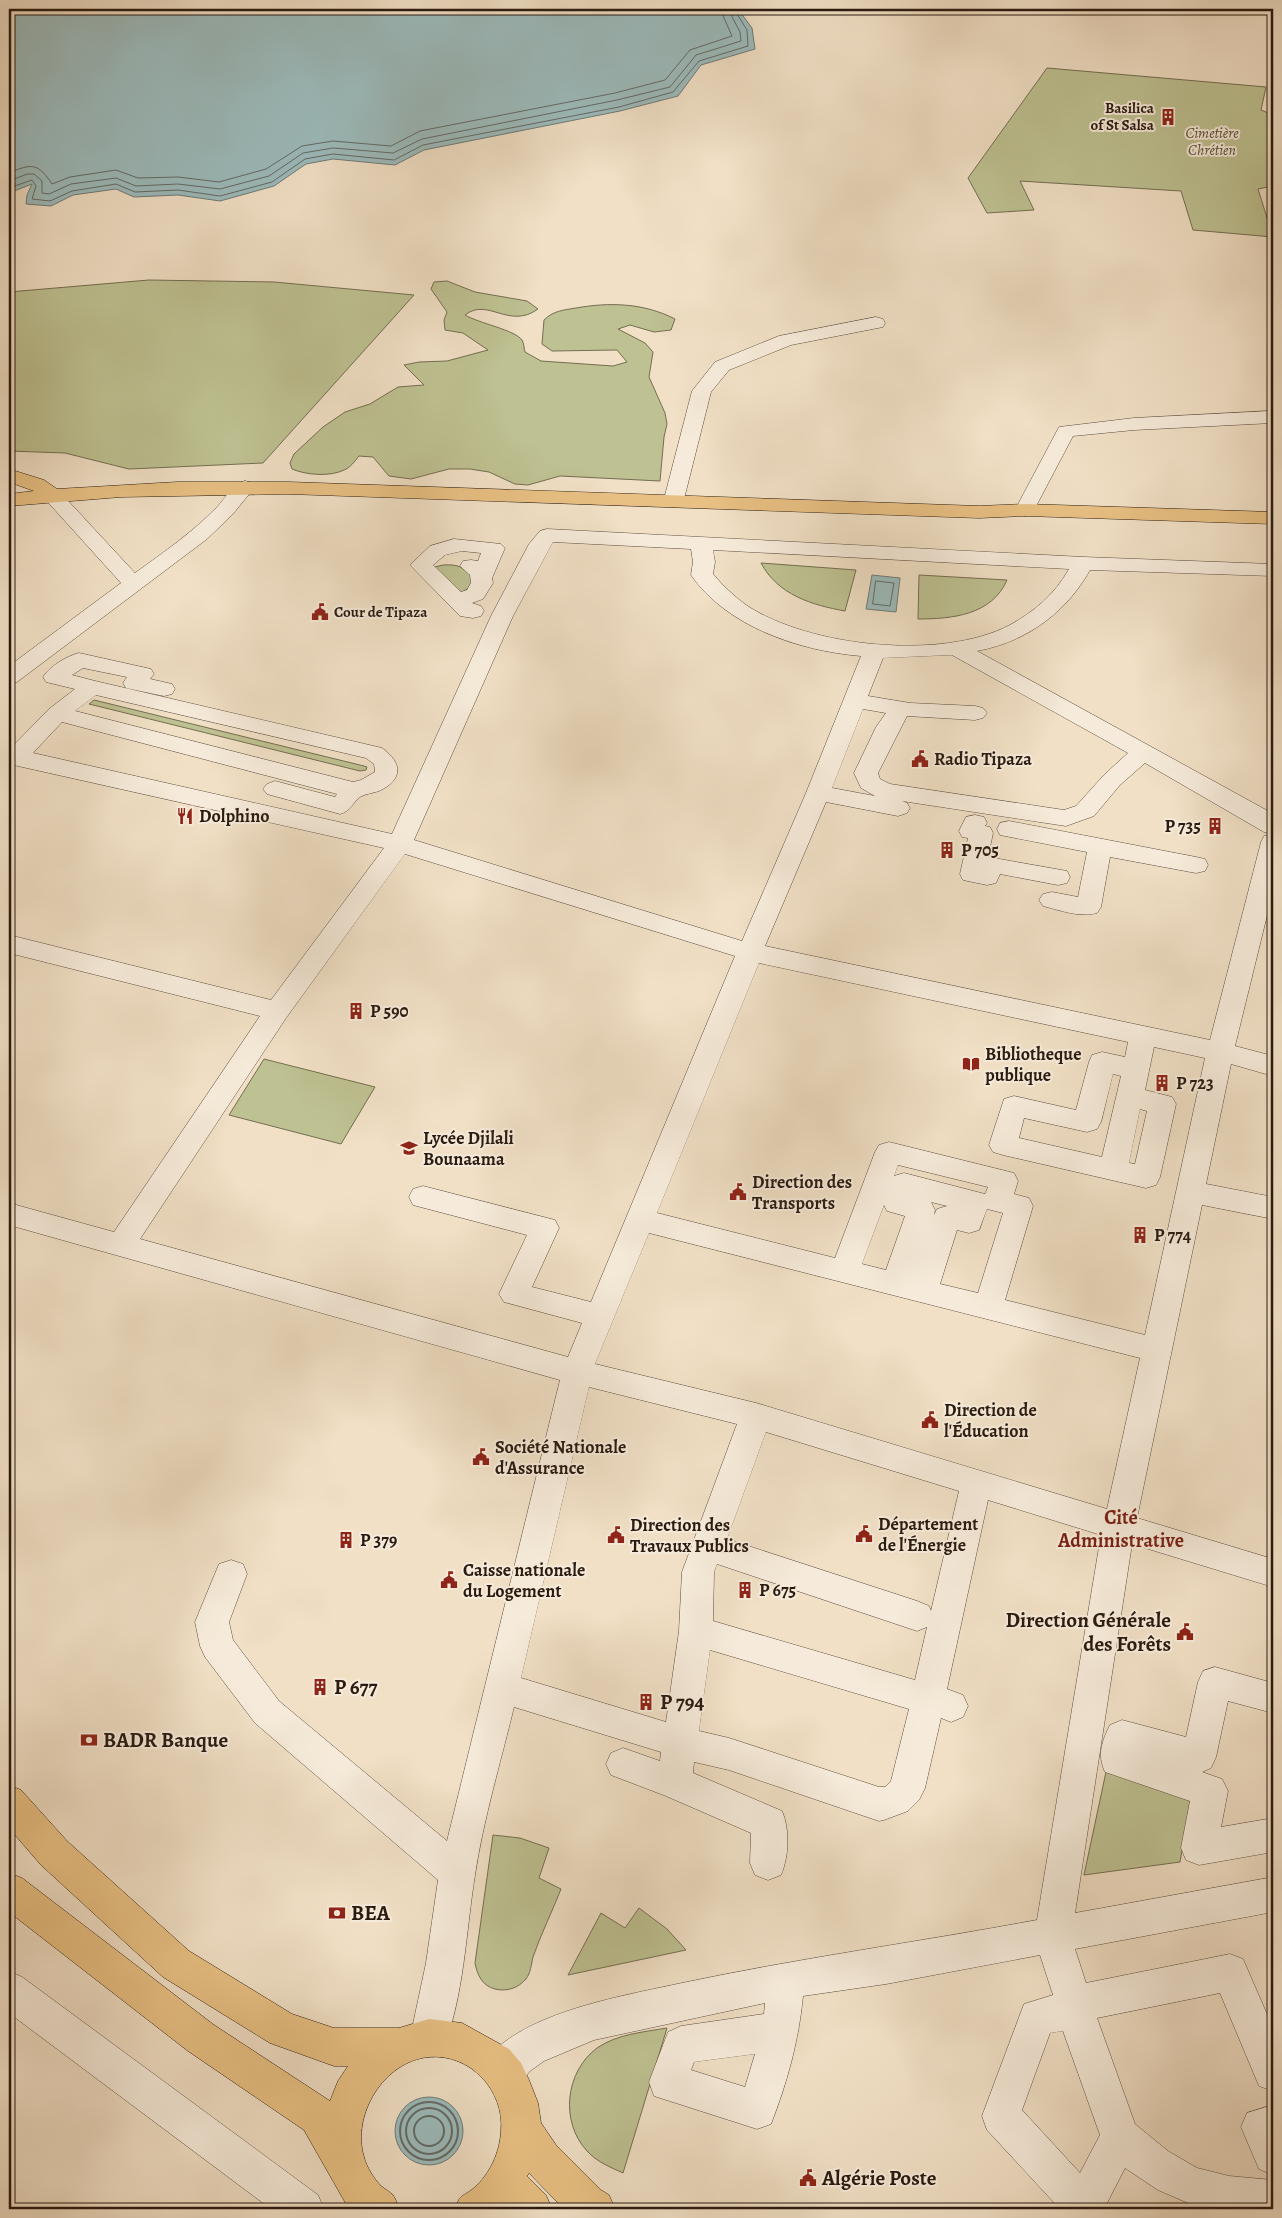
<svg xmlns="http://www.w3.org/2000/svg" width="1282" height="2218" font-family="Alegreya,serif">
<style>
.green{fill:#bec192;stroke:#746e51}
.water{fill:#9cbbbc;stroke:#6e7b77}
.lines{fill:none;stroke-linecap:round;stroke-linejoin:round}
.shore-far1{stroke:#636a66;stroke-width:1}
.shore{stroke:#636a66;stroke-width:2}
.minor-casing{stroke:#5c4c3e;stroke-width:1}
.major-casing{stroke:#2a1a10;stroke-width:1}
.minor{fill:#f6ebda;fill-rule:evenodd}
.major{fill:#e8c083;fill-rule:evenodd}
.labels{text-anchor:middle;dominant-baseline:central;stroke-width:4;stroke-linejoin:round;paint-order:stroke}
.far-poi-label{font-size:15px;font-weight:bold;fill:#2a1a10;stroke:#f6ebda;text-anchor:end}
.far-park-label{font-size:15px;font-style:italic;fill:#564c37;stroke:#f6ebda}
.poi-label{font-size:18px;font-weight:bold;fill:#2a1a10;stroke:#f6ebda;text-anchor:start}
.quarter-label{font-size:20px;font-weight:bold;fill:#7a1f14;stroke:#f6ebda}
.near-poi-label{font-size:21px;font-weight:bold;fill:#2a1a10;stroke:#f6ebda;text-anchor:start}
</style>
<rect width="100%" height="100%" fill="#f1e0c6"/>
<filter id="stains"><feTurbulence type="fractalNoise" baseFrequency=".004" numOctaves="4"/><feColorMatrix values="0 0 0 0 .2 0 0 0 0 .09 0 0 0 0 .02 0 0 0 .5 -.17"/></filter>
<radialGradient id="worn" r=".72"><stop offset=".6" stop-color="#630" stop-opacity="0"/><stop offset="1" stop-color="#630" stop-opacity=".3"/></radialGradient>
<!-- green -->
<path class="green" d="M1047,68L1266,87L1261,110L1273,115V186L1258,189L1273,237L1193,230L1181,191L1020,181L1034,210L987,213L968,178Z
M149,280L274,282L414,295L263,463L129,469L65,453L9,451V292Z
M447,281L475,292L527,301L538,309C509,330 488,297 465,315C478,323 515,330 522,340C524,343 524,349 525,352L541,361L613,366L627,362L617,350L552,351L542,344L544,320C553,311 563,310 576,308C610,302 644,303 675,319L671,330L654,332L630,325L618,329L645,343L653,352L649,377L665,413L667,424L664,437L660,481L560,476L528,485L515,484L489,472L470,469H449L411,479L389,476L373,457L359,456C355,461 350,468 344,470C330,477 306,475 292,469L290,463L294,454L323,427L345,412L370,404L398,387L424,385L404,365L419,362L447,361L488,350L463,333L445,330L444,320L447,312L431,289L434,282Z
M761,563L856,570L845,611C812,605 778,595 761,563Z
M443,565C458,564 465,567 473,579L470,587L461,593L431,568Z
M919,575L1007,580C992,615 952,619 918,619Z
M94,700L364,766L367,767L366,770L360,771L89,704Z
M264,1059L375,1087L341,1144L229,1115Z
M1106,1772L1191,1797L1180,1862L1084,1875Z
M493,1835L520,1838L549,1848L539,1878L561,1889C552,1912 541,1934 533,1957C531,1965 531,1972 526,1979C518,1988 507,1992 495,1989C482,1986 477,1974 475,1963Z
M639,1908L667,1929L686,1950L568,1975L601,1913L625,1928Z
M667,2028L623,2173C610,2167 597,2162 587,2151C560,2122 565,2072 597,2048C617,2034 644,2032 667,2028Z"/>
<!-- water -->
<path class="water" d="M9,9H738L752,28L755,49L701,65L678,96L620,111L424,150L395,165L333,159L306,164L274,186L220,201L178,195L134,197L116,189L73,195L51,206L26,204L27,195L32,184L9,193Z
M872,575L900,578L896,612L866,609Z
M395 2131a34 34 0 1 1 68 0a34 34 0 1 1-68 0Z"/>
<g class="lines">
<!-- shore-far1 -->
<path class="shore-far1" d="M9,173C32,163 38,163 52,184L70,177L116,170L138,178L178,177L219,182L266,169L302,146L333,141L391,146L420,131L615,93L665,80L690,50L732,36L720,9
M9,181L27,174H34L42,181V193L49,194L71,184L116,178L136,186L178,184L220,189L269,176L303,153L333,148L393,153L422,139L617,100L670,87L696,55L741,41L740,32L728,9
M9,188L32,180L36,186L32,199L50,201L72,191L116,184L135,192L178,190L220,196L272,182L305,159L333,154L394,160L423,145L619,107L673,92L699,61L748,46L747,30L734,9
M876,581L894,583L890,606L873,604Z"/>
<!-- shore -->
<path class="shore" d="M400 2131a29 29 0 1 1 58 0a29 29 0 1 1-58 0Z
M406 2131a23 23 0 1 1 46 0a23 23 0 1 1-46 0Z
M414 2131a15 15 0 1 1 30 0a15 15 0 1 1-30 0Z"/>
<!-- minor casing -->
<g class="minor-casing">
<path id="minor" d="M876,317L883,319L885,323L883,327L791,345L729,370L711,392L684,499L681,503L674,505L667,503L664,499L692,391L715,362L779,336Z
M1273,411V423L1134,430L1073,436L1032,514L1025,516L1018,514L1015,510L1059,427L1134,418Z
M245,481L252,483L255,487L232,515L207,539L17,682L9,684V666L121,583L45,499L42,495L45,491L52,489L59,491L135,573C164,552 193,532 217,507C226,498 232,484 245,481Z
M547,529L1083,557L1273,564V576L1090,570C1066,613 1026,642 977,651L1268,811L1273,815V834L1264,832L1145,763L1120,785L1094,816L1066,826L902,801L907,803L910,808L907,813L898,816L826,802L765,946L1210,1040L1261,842L1264,836L1273,834V891L1235,1046L1273,1056V1076L1231,1064L1206,1184L1273,1197V1219L1202,1205L1137,1518L1273,1559V1587L1132,1544L1075,1913L1273,1877V1912L1075,1949L1086,1983L1230,1954L1243,1959L1273,2028V2091L1259,2086L1220,1993L1097,2018L1135,2124L1168,2151L1197,2168L1229,2176L1273,2180V2209H1202L1158,2190L1125,2168L1104,2209H1060L987,2130L982,2116L1024,2004L1053,1995L1040,1955L886,1984L803,1996C799,2040 787,2083 771,2124L757,2129L654,2096L649,2082L668,2032L681,2026L764,2014L765,2003L594,2040L544,2061L530,2071L518,2085L504,2090L490,2085L485,2071C489,2061 494,2050 503,2043C549,2008 627,1995 682,1983C800,1958 919,1942 1037,1920L1101,1535L988,1500L947,1689L963,1695L968,1706L963,1717L951,1722L941,1718L925,1788L919,1800L908,1811L884,1820L879,1821L729,1770L694,1762L693,1773L782,1811C790,1830 789,1856 781,1875L768,1880L755,1875L750,1863L751,1833L666,1796L611,1775L606,1764L611,1753L623,1748L660,1761L661,1752L514,1707C501,1761 483,1821 475,1875C466,1931 464,1999 442,2051L429,2057L416,2051L410,2038L426,1963L438,1880L255,1723L205,1657L200,1646L195,1622L219,1564L231,1560L243,1564L247,1574L229,1622L233,1640L279,1701L447,1841L560,1380L9,1225V1203L114,1232L260,1016L9,953V935L271,1000L384,848L9,764V750L49,709L75,689L46,682L43,677C50,666 67,656 79,653L151,669L154,674L150,679L172,684L175,689L172,694L164,696L126,688L123,683L127,677L83,668L72,675L95,681L382,748C403,763 403,780 379,791C373,793 365,794 360,797C352,803 351,811 340,814L267,794L263,789L267,784L275,781L335,797L337,794L62,722L33,753L392,834L491,616L529,544L540,531ZM553,542L691,549L693,562L691,575C727,627 800,651 861,656L806,793L742,941L414,840L513,616ZM713,550L1069,569C1055,594 1035,611 1010,625C942,661 809,647 746,605C734,596 723,586 713,574L715,562ZM952,655L1128,753L1104,775L1076,806L1064,810L890,784L880,779L878,773L907,716L975,720L983,718L987,713L983,708L975,706L910,703L868,696L883,658ZM96,695L366,758L374,764L375,772L361,780L353,782L75,711ZM863,709L886,713L876,727L854,773L861,788L875,796L832,788ZM405,854L735,956L591,1302L532,1287L559,1228L555,1220L423,1186L413,1189L409,1197L413,1205L527,1235L499,1294L504,1302L582,1323L568,1357L140,1239L286,1018ZM759,963L1128,1042L1125,1057L1102,1052L1092,1055L1089,1062L1076,1110L1014,1096L1004,1099L989,1145L993,1152L1003,1155L1146,1188L1156,1185L1160,1177L1176,1104L1172,1097L1145,1090L1154,1047L1205,1058L1145,1335L1005,1300L1033,1206L1029,1198L1014,1194L1018,1181L1014,1173L889,1142L879,1145L875,1152L835,1258L657,1213ZM1113,1074L1121,1076L1102,1157L1019,1138L1024,1118L1087,1132L1097,1129L1101,1122ZM1140,1109L1147,1111L1135,1164L1129,1163ZM898,1165L988,1187L985,1194L904,1173L894,1176ZM919,1199L959,1209L947,1206L937,1209L934,1215L935,1210L931,1202ZM884,1205L887,1211L905,1216L886,1270L862,1264ZM987,1209L1003,1213L978,1293L940,1284L957,1230L969,1233L979,1230ZM649,1233L1140,1358L1107,1509L756,1403L595,1364ZM589,1387L737,1424L682,1572L679,1631L666,1722L521,1678ZM766,1432L959,1491L931,1611L929,1606L917,1601L727,1539ZM717,1564L917,1631L927,1627L915,1680L713,1621L714,1572ZM710,1650L909,1709L891,1781L885,1787H879L729,1738L699,1731ZM1063,2031L1100,2135L1080,2173L1022,2110L1050,2033ZM755,2054L745,2087L691,2070L694,2062Z
M454,539L501,544L505,548L492,578L493,583L483,599L472,603L481,606L484,611L481,616L473,618L460,616L410,565L430,546ZM462,551L481,553L478,561L471,560L463,561L460,566L470,575L471,583L467,590L461,592L433,565L445,555Z
M975,815L984,817L987,823L985,826L990,827L993,833L988,857L1067,871L1070,877L1067,883L1058,885L1000,874L996,883L987,885L963,880L960,874L968,838L962,837L959,831L966,817Z
M1009,821L1196,857L1205,859L1208,865L1205,871L1196,873L1110,857L1101,907L1097,913C1080,918 1059,910 1043,906L1039,900L1043,894L1052,892L1078,897L1087,852L1000,835L997,829L1000,823Z
M1215,1667L1273,1683V1713L1228,1701L1216,1757L1211,1768L1202,1772L1222,1779L1228,1791L1221,1827L1273,1818V1852L1199,1865L1186,1860L1181,1848L1190,1801L1105,1772C1097,1755 1102,1741 1110,1725L1122,1720L1186,1737L1198,1682L1203,1671Z
M9,1971L22,1977L318,2195L324,2209H271L9,2013Z
M1273,2105V2175L1259,2169L1241,2127L1247,2113Z"/>
</g>
<!-- major casing -->
<g class="major-casing">
<path id="major" d="M9,469L44,480L57,489L177,482H289L979,506L1025,504L1273,512V524L1025,516L979,518L289,494L121,497L9,506V494L34,491L9,482Z
M9,1785L21,1790L67,1841L189,1951L292,2014L334,2028H399L429,2019L462,2023L509,2049L521,2063L529,2080L538,2103L541,2123L556,2145L601,2190L609,2195L615,2209H564L529,2173L527,2176L546,2195L552,2209H455C461,2192 462,2198 474,2188C490,2174 500,2152 501,2131C505,2091 470,2053 429,2057C384,2061 351,2115 364,2157C366,2166 374,2179 381,2186C385,2189 390,2192 393,2195C396,2199 397,2205 399,2209H349L304,2130L188,2051L9,1912V1873L22,1878L214,2025L330,2101L338,2081L348,2066H334L270,2043L163,1977L41,1865L9,1828Z"/>
</g>
<!-- minor -->
<use href="#minor" class="minor"/>
<!-- major -->
<use href="#major" class="major"/>
</g>
<!-- icons -->
<defs>
<g id="building-bare" transform="scale(1.35)"><path d="M-4-6H4V6H1V3H-1V6H-4ZM-2.5-4.3h1.7v1.8h-1.7ZM.8-4.3h1.7v1.8H.8ZM-2.5-1h1.7V.8h-1.7ZM.8-1h1.7V.8H.8Z" fill="#8f2418" stroke="#f6ebda" stroke-width="2.5" paint-order="stroke"/></g>
<g id="civic-bare" transform="scale(1.35)"><path d="M-.6-6.5H3V-4.5H.6V-3L4-1V1h2V6H-6V1h2V-1L-.6-3ZM-1.2 2.5V6h2.4V2.5Z" fill="#8f2418" stroke="#f6ebda" stroke-width="2.5" paint-order="stroke"/></g>
<g id="restaurant-bare" transform="scale(1.35)"><path d="M-5-6h1v4h1v-4h1v4h1v-4h1v5L-1.5 .5V6h-2V.5L-5-1ZM5-6V6H3V1.5H1.5Q1.5-4 5-6Z" fill="#8f2418" stroke="#f6ebda" stroke-width="2.5" paint-order="stroke"/></g>
<g id="library-bare" transform="scale(1.35)"><path d="M-6-4Q-3-5.5-.7-3.5V5Q-3 3-6 4ZM6-4Q3-5.5 .7-3.5V5Q3 3 6 4Z" fill="#8f2418" stroke="#f6ebda" stroke-width="2.5" paint-order="stroke"/></g>
<g id="school-bare" transform="scale(1.35)"><path d="M0-5L7-2L0 1L-7-2ZM-4 1L0 2.5L4 1V4Q0 6-4 4Z" fill="#8f2418" stroke="#f6ebda" stroke-width="2.5" paint-order="stroke"/></g>
<g id="bank-bare" transform="scale(1.35)"><path d="M-6-4H6V4H-6ZM0-2.3a2.3 2.3 0 1 0 0 4.6a2.3 2.3 0 1 0 0-4.6Z" fill="#8f2418" stroke="#f6ebda" stroke-width="2.5" paint-order="stroke"/></g>
</defs>
<g fill-rule="evenodd">
<use href="#building-bare" x="1168" y="117"/>
<use href="#civic-bare" x="320" y="612"/>
<use href="#civic-bare" x="920" y="759"/>
<use href="#restaurant-bare" x="185" y="816"/>
<use href="#building-bare" x="1215" y="826"/>
<use href="#building-bare" x="947" y="850"/>
<use href="#building-bare" x="356" y="1011"/>
<use href="#library-bare" x="971" y="1064"/>
<use href="#building-bare" x="1162" y="1083"/>
<use href="#school-bare" x="409" y="1148"/>
<use href="#civic-bare" x="738" y="1192"/>
<use href="#building-bare" x="1140" y="1235"/>
<use href="#civic-bare" x="930" y="1420"/>
<use href="#civic-bare" x="481" y="1457"/>
<use href="#civic-bare" x="864" y="1534"/>
<use href="#civic-bare" x="616" y="1535"/>
<use href="#building-bare" x="346" y="1540"/>
<use href="#civic-bare" x="449" y="1580"/>
<use href="#building-bare" x="745" y="1590"/>
<use href="#civic-bare" x="1185" y="1632"/>
<use href="#building-bare" x="320" y="1687"/>
<use href="#building-bare" x="646" y="1702"/>
<use href="#bank-bare" x="89" y="1740"/>
<use href="#bank-bare" x="337" y="1913"/>
<use href="#civic-bare" x="808" y="2178"/>
</g>
<g class="labels">
<!-- far-poi labels -->
<g class="far-poi-label">
<text x="1154" y="108">Basilica<tspan x="1154" dy="17">of St Salsa</tspan></text>
<text x="334" y="612" text-anchor="start">Cour de Tipaza</text>
</g>
<!-- far-park labels -->
<g class="far-park-label">
<text x="1212" y="133">Cimetière<tspan x="1212" dy="17">Chrétien</tspan></text>
</g>
<!-- poi labels -->
<g class="poi-label">
<text x="934" y="759">Radio Tipaza</text>
<text x="199" y="816">Dolphino</text>
<text x="1201" y="826" text-anchor="end">P 735</text>
<text x="961" y="850">P 705</text>
<text x="370" y="1011">P 590</text>
<text x="985" y="1054">Bibliotheque<tspan x="985" dy="21">publique</tspan></text>
<text x="1176" y="1083">P 723</text>
<text x="423" y="1138">Lycée Djilali<tspan x="423" dy="21">Bounaama</tspan></text>
<text x="752" y="1182">Direction des<tspan x="752" dy="21">Transports</tspan></text>
<text x="1154" y="1235">P 774</text>
<text x="944" y="1410">Direction de<tspan x="944" dy="21">l'Éducation</tspan></text>
<text x="495" y="1447">Société Nationale<tspan x="495" dy="21">d'Assurance</tspan></text>
<text x="878" y="1524">Département<tspan x="878" dy="21">de l'Énergie</tspan></text>
<text x="630" y="1525">Direction des<tspan x="630" dy="21">Travaux Publics</tspan></text>
<text x="360" y="1540">P 379</text>
<text x="463" y="1570">Caisse nationale<tspan x="463" dy="21">du Logement</tspan></text>
<text x="759" y="1590">P 675</text>
</g>
<!-- quarter labels -->
<g class="quarter-label">
<text x="1121" y="1517">Cité<tspan x="1121" dy="23">Administrative</tspan></text>
</g>
<!-- near-poi labels -->
<g class="near-poi-label">
<text x="1171" y="1620" text-anchor="end">Direction Générale<tspan x="1171" dy="24">des Forêts</tspan></text>
<text x="334" y="1687">P 677</text>
<text x="660" y="1702">P 794</text>
<text x="103" y="1740">BADR Banque</text>
<text x="351" y="1913">BEA</text>
<text x="822" y="2178">Algérie Poste</text>
</g>
</g>
<!-- margin -->
<rect width="1282" height="2218" fill="none" stroke="#f1e0c6" stroke-width="30"/>
<rect x="10" y="10" width="1262" height="2198" fill="none" stroke="#2a1a10" stroke-width="2.5"/>
<rect x="15" y="15" width="1252" height="2188" fill="none" stroke="#2a1a10"/>
<rect width="100%" height="100%" filter="url(#stains)"/>
<rect width="100%" height="100%" fill="url(#worn)"/>
</svg>
